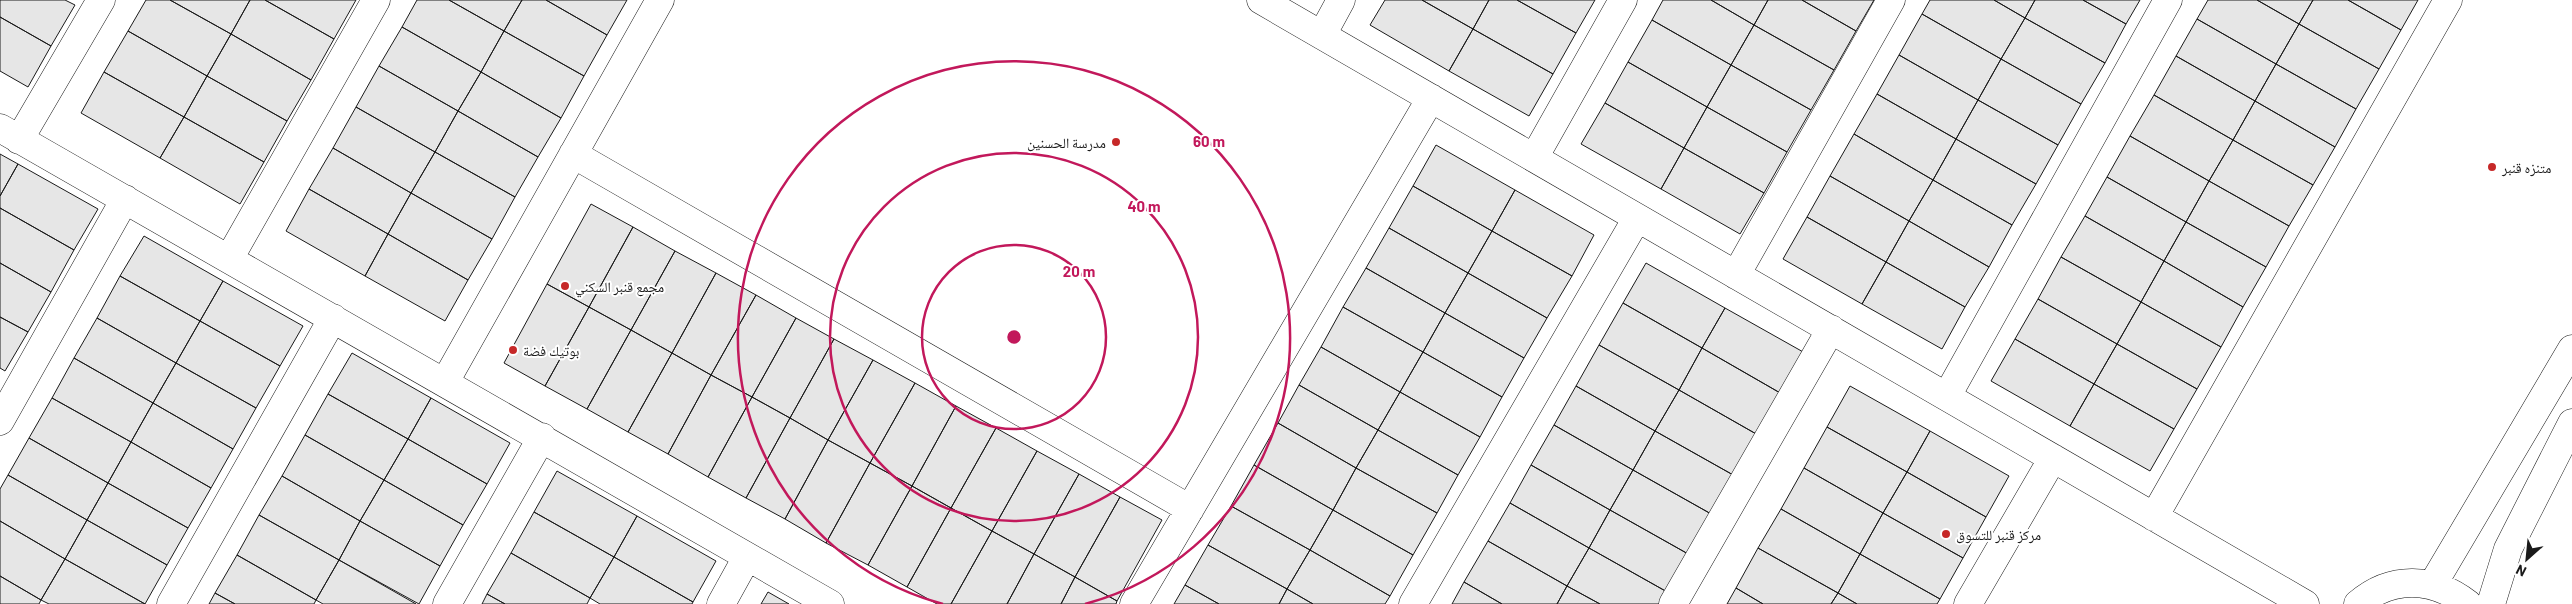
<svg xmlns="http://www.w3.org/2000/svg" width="2572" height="604" font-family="Barlow,'Noto Naskh Arabic',sans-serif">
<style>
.building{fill:#e6e6e6;stroke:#1a1a1a}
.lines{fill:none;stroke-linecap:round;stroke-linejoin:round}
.minor-casing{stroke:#1a1a1a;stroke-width:29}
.minor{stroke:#fff;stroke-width:28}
.ring{fill:none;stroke:#c2185b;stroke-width:2.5}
.poi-dot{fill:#c62828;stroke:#fff;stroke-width:2}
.labels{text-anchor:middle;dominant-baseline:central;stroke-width:4;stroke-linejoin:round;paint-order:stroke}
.poi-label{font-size:14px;fill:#1a1a1a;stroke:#fff;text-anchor:start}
.centre{fill:#c2185b;stroke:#fff;stroke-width:2.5}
.ring-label{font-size:15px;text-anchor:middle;font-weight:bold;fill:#c2185b;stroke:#fff;stroke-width:4;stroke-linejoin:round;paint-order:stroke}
</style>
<rect width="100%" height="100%" fill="#fff"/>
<!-- building -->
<path class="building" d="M0,0H65L75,5L51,46L0,17Z
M146,0H170L231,34L207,76L128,31Z
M170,0H250L231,34Z
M250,0H265L334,39L311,80L231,34Z
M265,0H356L334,39Z
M417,0H449L504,31L481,72L402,27Z
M449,0H522L504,31Z
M522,0H546L607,35L584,76L504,31Z
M546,0H627L607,35Z
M1385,0H1422L1473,29L1449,71L1370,25Z
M1422,0H1489L1473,29Z
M1489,0H1517L1576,33L1553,74L1473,29Z
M1517,0H1595L1576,33Z
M1663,0H1711L1754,25L1731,65L1652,20Z
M1711,0H1768L1754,25Z
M1768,0H1802L1856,31L1834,70L1754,25Z
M1802,0H1874L1856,31Z
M1930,0H1994L2025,18L2001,59L1922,14Z
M1994,0H2035L2025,18Z
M2035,0H2083L2126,24L2105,63L2025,18Z
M2083,0H2140L2126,24Z
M2208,0H2257L2299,24L2276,64L2197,19Z
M2257,0H2313L2299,24Z
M2313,0H2348L2401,30L2379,69L2299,24Z
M2348,0H2418L2401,30Z
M1922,14L2001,59L1978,100L1899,55Z
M0,17L51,46L28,87L0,71Z
M2025,18L2105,63L2081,104L2001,59Z
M2197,19L2276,64L2255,101L2176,56Z
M1652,20L1731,65L1707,107L1628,62Z
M2299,24L2379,69L2356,109L2276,64Z
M1754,25L1834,70L1811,110L1731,65Z
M402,27L481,72L458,111L379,66Z
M1473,29L1553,74L1529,116L1449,71Z
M128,31L207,76L184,117L104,72Z
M504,31L584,76L561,118L481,72Z
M231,34L311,80L287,121L207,76Z
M1899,55L1978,100L1956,139L1877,94Z
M2176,56L2255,101L2233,140L2154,95Z
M2001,59L2081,104L2058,145L1978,100Z
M1628,62L1707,107L1684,148L1605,103Z
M2276,64L2356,109L2335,147L2255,101Z
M1731,65L1811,110L1787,152L1707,107Z
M379,66L458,111L435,152L356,107Z
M104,72L184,117L160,158L81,113Z
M481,72L561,118L538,157L458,111Z
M207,76L287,121L264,162L184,117Z
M1877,94L1956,139L1933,180L1854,134Z
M2154,95L2233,140L2209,181L2130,136Z
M1978,100L2058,145L2036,184L1956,139Z
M2255,101L2335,147L2313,185L2233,140Z
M1605,103L1684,148L1661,189L1581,144Z
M356,107L435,152L411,193L333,148Z
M1707,107L1787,152L1764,193L1684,148Z
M458,111L538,157L515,197L435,152Z
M184,117L264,162L240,204L160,158Z
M1854,134L1933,180L1909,221L1830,176Z
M2130,136L2209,181L2186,222L2107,177Z
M1956,139L2036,184L2012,225L1933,180Z
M2233,140L2313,185L2289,226L2209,181Z
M1436,145L1515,190L1492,231L1413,186Z
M333,148L411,193L388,234L309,189Z
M1684,148L1764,193L1740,234L1661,189Z
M435,152L515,197L492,239L411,193Z
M0,154L18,164L0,196Z
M18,164L98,209L74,250L0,208V196Z
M1830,176L1909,221L1886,262L1807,217Z
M2107,177L2186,222L2164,261L2085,216Z
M1933,180L2012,225L1989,267L1909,221Z
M2209,181L2289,226L2266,267L2186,222Z
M1413,186L1492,231L1468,273L1389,228Z
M309,189L388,234L365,276L286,231Z
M1515,190L1594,235L1572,276L1492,231Z
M411,193L492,239L468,280L388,234Z
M591,204L633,227L589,307L547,284Z
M0,208L74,250L51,292L0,263Z
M2085,216L2164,261L2141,302L2061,257Z
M1807,217L1886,262L1862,304L1783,259Z
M1909,221L1989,267L1965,307L1886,262Z
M2186,222L2266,267L2243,307L2164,261Z
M633,227L675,251L631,330L589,307Z
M1389,228L1468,273L1445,313L1366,268Z
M1492,231L1572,276L1547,318L1468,273Z
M388,234L468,280L445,321L365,276Z
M144,236L223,281L200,321L120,276Z
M675,251L716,273L672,353L631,330Z
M2061,257L2141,302L2117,344L2038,299Z
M2164,261L2243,307L2221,347L2141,302Z
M1886,262L1965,307L1942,349L1862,304Z
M0,263L51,292L28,332L0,317Z
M1646,263L1725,308L1702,348L1623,303Z
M1366,268L1445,313L1423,352L1343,307Z
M716,273L756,295L711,375L672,353Z
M1468,273L1547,318L1524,358L1445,313Z
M120,276L200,321L176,363L97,318Z
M223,281L303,326L280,366L200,321Z
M547,284L589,307L545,386L504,363Z
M756,295L796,318L752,397L711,375Z
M2038,299L2117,344L2094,384L2015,339Z
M2141,302L2221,347L2197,389L2117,344Z
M1623,303L1702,348L1679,390L1599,345Z
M589,307L631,330L587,409L545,386Z
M1343,307L1423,352L1400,392L1321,347Z
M1725,308L1805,353L1782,394L1702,348Z
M1445,313L1524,358L1502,397L1423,352Z
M0,317L28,332L5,371L0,368Z
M97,318L176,363L153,403L74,358Z
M796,318L834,339L790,418L752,397Z
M200,321L280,366L256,408L176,363Z
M631,330L672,353L628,432L587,409Z
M834,339L873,360L828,440L790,418Z
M2015,339L2094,384L2070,426L1991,381Z
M2117,344L2197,389L2174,429L2094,384Z
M1599,345L1679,390L1655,431L1576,386Z
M1321,347L1400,392L1378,430L1299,385Z
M1702,348L1782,394L1758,435L1679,390Z
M1423,352L1502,397L1480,437L1400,392Z
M352,353L431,398L408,439L328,394Z
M672,353L711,375L668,454L628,432Z
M74,358L153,403L131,442L52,398Z
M873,360L915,383L870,463L828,440Z
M176,363L256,408L233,449L153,403Z
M711,375L752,397L708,477L668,454Z
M915,383L956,406L912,486L870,463Z
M2094,384L2174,429L2150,471L2070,426Z
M1299,385L1378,430L1356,468L1278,423Z
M1576,386L1655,431L1633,470L1554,425Z
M1850,386L1930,431L1907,472L1827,427Z
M1679,390L1758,435L1735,476L1655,431Z
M1400,392L1480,437L1458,475L1378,430Z
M328,394L408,439L384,480L305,435Z
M752,397L790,418L746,498L708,477Z
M52,398L131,442L108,483L29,438Z
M431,398L510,443L487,484L408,439Z
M153,403L233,449L211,488L131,442Z
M956,406L996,428L951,508L912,486Z
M790,418L828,440L785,519L746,498Z
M1278,423L1356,468L1333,510L1254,465Z
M1554,425L1633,470L1610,510L1531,465Z
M1827,427L1907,472L1883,513L1804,468Z
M996,428L1037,451L992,531L951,508Z
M1378,430L1458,475L1437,513L1356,468Z
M1655,431L1735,476L1713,515L1633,470Z
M1930,431L2009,476L1986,517L1907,472Z
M305,435L384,480L360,521L282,476Z
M29,438L108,483L87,520L8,475Z
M408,439L487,484L463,525L384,480Z
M828,440L870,463L826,543L785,519Z
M131,442L211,488L188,528L108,483Z
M1037,451L1079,474L1034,554L992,531Z
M870,463L912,486L868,565L826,543Z
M1254,465L1333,510L1310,550L1231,506Z
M1531,465L1610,510L1589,548L1510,503Z
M1356,468L1437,513L1413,555L1333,510Z
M1804,468L1883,513L1860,554L1781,509Z
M1633,470L1713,515L1690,555L1610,510Z
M557,471L637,516L614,557L534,512Z
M1907,472L1986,517L1963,558L1883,513Z
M1079,474L1120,497L1075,577L1034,554Z
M8,475L87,520L65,559L0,521V489Z
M282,476L360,521L339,560L259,515Z
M384,480L463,525L440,566L360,521Z
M108,483L188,528L167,565L87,520Z
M912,486L951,508L907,587L868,565Z
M1120,497L1162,520L1117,601L1075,577Z
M1510,503L1589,548L1567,586L1488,541Z
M1231,506L1310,550L1287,589L1208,545Z
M951,508L992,531L951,604H937L907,587Z
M1781,509L1860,554L1838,593L1758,548Z
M1333,510L1413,555L1390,596L1310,550Z
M1610,510L1690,555L1669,593L1589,548Z
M534,512L614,557L590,598L511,553Z
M1883,513L1963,558L1940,599L1860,554Z
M259,515L339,560L316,600L237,555Z
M637,516L716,561L693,602L614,557Z
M87,520L167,565L145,604L65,559Z
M0,521L65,559L41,600L0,576Z
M360,521L440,566L419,604L339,560Z
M992,531L1034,554L1007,604H951Z
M1488,541L1567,586L1557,604H1502L1464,582Z
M1208,545L1287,589L1279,604H1219L1185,585Z
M1589,548L1669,593L1662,604H1600L1567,586Z
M1758,548L1838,593L1831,604H1763L1736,588Z
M1310,550L1390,596L1385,604H1313L1287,589Z
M511,553L590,598L587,604H505L487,594Z
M1034,554L1075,577L1061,604H1007Z
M1860,554L1940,599L1937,604H1857L1838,593Z
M237,555L316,600L314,604H235L215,593Z
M614,557L693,602L692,604H600L590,598Z
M65,559L145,604H49L41,600Z
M339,560L416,604H323L316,600Z
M0,576L41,600L39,604H0Z
M1075,577L1117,601L1116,604H1061Z
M1464,582L1502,604H1452Z
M1185,585L1219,604H1174Z
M1567,586L1600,604H1557Z
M1736,588L1763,604H1727Z
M1287,589L1313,604H1279Z
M768,592L789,604H761Z
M215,593L235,604H209Z
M1838,593L1857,604H1831Z
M487,594L505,604H482Z"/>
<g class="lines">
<!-- minor casing -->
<g class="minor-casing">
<path id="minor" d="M1261,0L2305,604
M1322,35L1341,0
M0,128L830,604
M19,140L101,0
M573,154L1190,509
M1534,158L1623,0
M229,259L376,0
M1736,275L1891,0
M445,382L660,0
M1947,396L2168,0
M0,421L125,199
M2154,517L2448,0
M2433,584L2572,349
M171,604L333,318
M447,604L542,437
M721,604L747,557
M1134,604L1431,98
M1413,604L1637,218
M1673,604L1831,329
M1968,604L2053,458
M2358,604C2392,575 2433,577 2468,604
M2491,604L2508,549L2572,423"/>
</g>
<!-- minor -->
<use href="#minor" class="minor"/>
</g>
<!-- distance rings -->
<g class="ring">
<circle cx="1014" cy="337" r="92"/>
<circle cx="1014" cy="337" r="184"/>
<path d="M943 604A276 276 0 1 1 1085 604"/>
</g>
<!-- markers -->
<g class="poi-dot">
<circle cx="1116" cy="142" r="5"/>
<circle cx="2492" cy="167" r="5"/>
<circle cx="565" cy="286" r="5"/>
<circle cx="513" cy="350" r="5"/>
<circle cx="1946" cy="534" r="5"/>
</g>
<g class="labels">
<!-- poi labels -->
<g class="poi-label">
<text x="1106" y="142" text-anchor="end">مدرسة الحسنين</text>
<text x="2502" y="167">متنزه قنبر</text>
<text x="575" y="286">مجمع قنبر السكني</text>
<text x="523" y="350">بوتيك فضة</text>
<text x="1956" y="534">مركز قنبر للتسوق</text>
</g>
</g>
<circle cx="1014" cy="337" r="8" class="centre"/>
<g class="ring-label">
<text x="1209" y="147">60 m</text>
<text x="1144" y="212">40 m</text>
<text x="1079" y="277">20 m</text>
</g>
<!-- north arrow -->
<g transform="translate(2527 559) rotate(207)" stroke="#ffffff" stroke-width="4" paint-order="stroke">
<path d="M0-4L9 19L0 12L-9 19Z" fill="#1a1a1a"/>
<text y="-8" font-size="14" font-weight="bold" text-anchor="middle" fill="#1a1a1a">N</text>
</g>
</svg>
